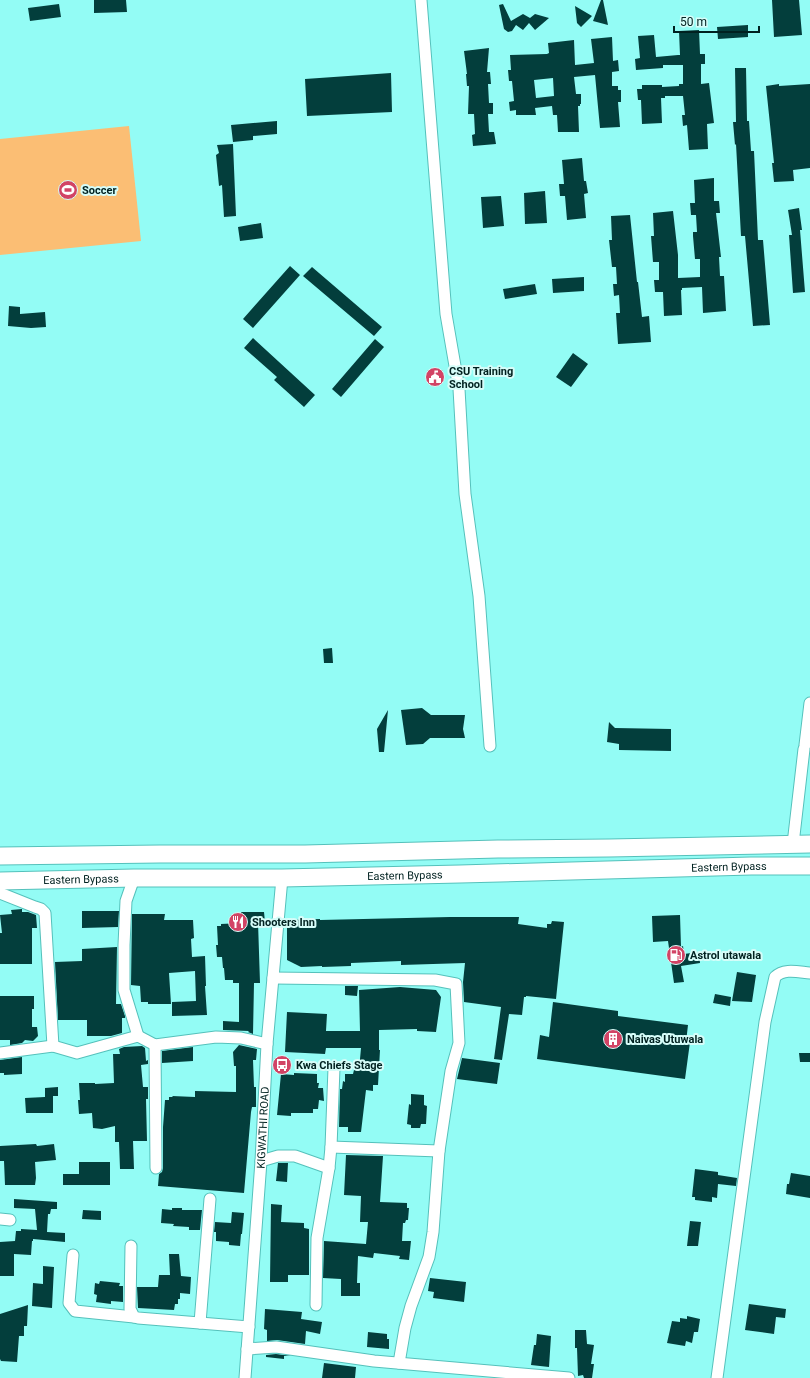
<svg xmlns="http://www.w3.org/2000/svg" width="810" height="1378" font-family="Roboto,sans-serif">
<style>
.green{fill:#fbbe74}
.building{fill:#033e3c;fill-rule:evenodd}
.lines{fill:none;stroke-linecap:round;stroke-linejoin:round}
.street-casing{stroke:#55c1bb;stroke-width:13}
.primary-casing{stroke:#55c1bb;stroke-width:19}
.street{stroke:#fff;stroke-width:11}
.primary{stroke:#fff;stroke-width:17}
.labels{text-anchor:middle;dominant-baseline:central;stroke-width:4;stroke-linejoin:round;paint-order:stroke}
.poi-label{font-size:11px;font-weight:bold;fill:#002120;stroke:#d6fdf9;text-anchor:start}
.street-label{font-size:11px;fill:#002120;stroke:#d6fdf9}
</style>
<rect width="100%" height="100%" fill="#93fcf5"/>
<!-- green -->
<path class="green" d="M129,126L141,241L0,255V139Z"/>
<!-- building -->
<path class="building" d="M94,0H126L127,12L94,13Z
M601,0H603L608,25L593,21Z
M772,0H799L802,35L774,37Z
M59,4L61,17L30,21L28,8Z
M503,4L511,21L523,14L530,18L535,14L549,18L535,30L529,23L523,30L516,25L512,31L508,32L504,29L499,5Z
M575,6L592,16L581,27L577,23Z
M748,25V37L718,39L717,27Z
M699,30L700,54H705V64H701V84L709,83L714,123L707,124L708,149L689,150L687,125L683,126L682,115H685L683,96H665V98H661L662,123L642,124L641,100H638L637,89H642V85H662V87L679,86V84H683V65H663V68L636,70L635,59L640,58L638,36L654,35L656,57L678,55H680L679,31Z
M612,37L613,61L618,60L619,71L612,72V86H618V90H621V102H618L620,127L600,128L595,75L574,77L576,94H581V104H580V106H578L579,132H558L557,115H553L552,106L535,108L536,115H516V110L510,111L509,102L514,101L512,81H509L508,70H511L510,55L547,54L549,53L548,43L574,40L575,65L594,63L591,39ZM553,78L554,96L536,98L534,80Z
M489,48L487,72H490L491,84H488L489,103H493V114H488L489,132H494L496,144L473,146L472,135L475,134L474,114H468L469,86H467L466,74H467L464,51Z
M735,68H746L747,121H749L751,151H754L758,240H763L770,325L753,326L745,236H741L736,144L735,145L733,122H736Z
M391,73L392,112L307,116L305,79Z
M779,84V86L810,84V168L793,170L794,181L774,182L772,163H774L766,86Z
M277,121V134L253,136V140L233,142L231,125Z
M233,144L236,216L224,217L222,185L219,186L216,155L219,153L217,145Z
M582,158L584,181H586L588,193L584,194L586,218L567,220L565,196H560L559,184H564L562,160Z
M714,178V201H719L720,213H716L721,257H719L720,276H724L726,311L703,313L702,287L682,288V290H681L682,315L664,316L663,292H655L654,280H659V262H653L651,236H654L653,213L673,211L678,255V278L700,277V259H695L693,236V232H697L696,215H691L690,203H695L694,180Z
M545,191L547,223L525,224L524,193Z
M501,196L504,226L483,228L481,197Z
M799,208L802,230H800L805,292L793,293L789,235H792L788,210Z
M630,215L637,282H638L642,317L649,316L651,342L618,344L616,313H620L619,295L614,296L613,284H617L616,267H612L609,240H612L611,216Z
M261,223L263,238L240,241L238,227Z
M290,266L300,275L253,328L243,319Z
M312,267L382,327L374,336L303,276Z
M584,277V291L553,293L552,279Z
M535,284L537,294L505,299L503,289Z
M9,306L20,307V314L45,312L46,327L31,328L8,326Z
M253,338L315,395L304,407L274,380L277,377L244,348Z
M375,339L384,347L341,397L332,389Z
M573,353L588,364L571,387L556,377Z
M332,648L333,663H324L323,649Z
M422,708L431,715H465L463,729L465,738H430L423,744L406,745L401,710Z
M388,710L384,752H379L377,729Z
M609,722L615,728L671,729V751L619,750V744L607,742Z
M22,909V912H28L36,915L37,928H32V964H0V933H2L0,915L12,914L11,910Z
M82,911H119L118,927L82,928Z
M241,912H264L265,922H258L260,983H254L253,1034L248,1032L249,1031L223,1030V1021L239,1022V983H233V980H225L224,968H223L222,957H217L216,945H218L217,926H221V924L241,923Z
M132,914H165L164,920H193L194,938L191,939L192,957L205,956L206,986H205L207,1015L172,1016V1002L196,1001L195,971L169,973L171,1004H148V1002H141L140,986L131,985Z
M680,915L681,947L683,946L684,954L699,952L700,963L681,966L684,982L674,983L668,941L653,942L652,916Z
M450,917H519L518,924L547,928V924H551L552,921L564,922L556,999L526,996V997H524L522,1015L509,1014L502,1060L494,1059L501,1007L464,1002L463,982L465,963L401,965V961L351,963V966L322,967V966L301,967L287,960V920L320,919V920Z
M117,947L116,1004H121L125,1016V1018H122V1033L111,1036H87V1020H58L55,962L82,961V949Z
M737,972L756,975L752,1002L732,1001Z
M345,986H358L357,996L345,995Z
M400,987L436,990L441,997L436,1032L417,1031V1029L379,1030V1050H380L378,1085H373V1091L366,1090L361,1132H348V1127H339L340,1089H342L343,1081L345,1082V1074H353L354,1070H359L361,1048H326L325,1054L285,1052L287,1012L327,1014L326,1031H360L359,990Z
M715,994L731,997L730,1006L713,1003Z
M0,996H34V1009H32V1027H37L38,1036L33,1041L25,1040L22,1043L10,1045V1040H0Z
M553,1002L618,1011V1016L688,1025L686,1042H690L685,1079L537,1059L540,1035L549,1037Z
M239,1045L257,1049L256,1060H253L254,1087H256V1107H252L251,1112L244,1193L158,1186L159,1174L162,1172L163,1168V1127L165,1100H169V1097H173L172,1096L195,1097V1091L236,1092V1066H234L233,1052Z
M142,1046L145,1048L146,1061L148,1060V1064L141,1065L143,1087H148V1099H146L147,1141H133L134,1169H120L119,1142H115V1126L102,1129L93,1128L92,1113L79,1114L78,1100H80L79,1083H95V1084L114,1083L113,1054H120L119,1049L124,1047Z
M193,1047V1061L162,1063V1051Z
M799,1053H810V1062H800Z
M22,1057V1074L4,1075V1073H0V1060Z
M462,1058L500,1063L497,1084L457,1079Z
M294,1073L317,1074V1083H319L318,1088H323L324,1101L319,1100L318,1109H313V1113H291V1116L277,1115L281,1074L294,1075Z
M58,1087V1096H53V1113H26L25,1098L45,1097V1088Z
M411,1094L424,1095V1105L427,1106L426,1124H421L420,1128H411V1125L407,1124L409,1104L411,1105Z
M36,1144L37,1146L54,1144L56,1160L35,1162L36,1178L35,1185H5L4,1161H0V1146Z
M346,1155L383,1156L380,1202L407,1203V1208H409L408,1220H406L405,1223H403L402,1241H411L409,1260L399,1259L400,1256L374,1253L373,1258L358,1256L357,1283H360V1296H341V1279L323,1278L324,1241L366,1244L368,1222H360L361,1196L344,1195Z
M79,1162H110V1185H63V1174H79Z
M278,1163H288L287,1182L276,1181Z
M695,1169L718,1172V1175L737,1178L736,1186L718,1184L717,1198L712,1197V1202L695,1200V1197H692Z
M791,1173L810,1176V1198L786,1194L787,1184H789Z
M14,1199L57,1202V1209H51L50,1214H48L47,1232L65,1233V1242L33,1239V1241H32L31,1255L14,1254V1276H0V1242L15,1241L16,1231H21V1229L37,1230L35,1209L14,1208Z
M271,1204L282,1205L281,1222L304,1223V1228L309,1229V1275H288V1282H270Z
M172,1208H182V1210H202L200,1230H189V1227L173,1226L174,1224L161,1223L162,1209L172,1210Z
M83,1210L101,1211V1220L82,1219Z
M232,1212L244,1213L242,1234H241L240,1246L229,1245V1242L216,1241V1232H214L215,1222L231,1223Z
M690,1221L701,1222L698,1246H687Z
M169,1254H179L181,1276L191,1277L190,1294L180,1293V1299H178V1304H175L174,1310L138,1308L137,1287H158L159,1275H170Z
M43,1266L54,1267L52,1308L32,1306L33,1283L43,1284Z
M430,1278L466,1282L464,1302L433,1298L434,1292L428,1291Z
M100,1281L120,1283L119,1286H123V1302L111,1301V1304L96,1302L97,1295L94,1294L95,1283L99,1284Z
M749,1304L786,1309L785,1318L776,1317L774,1334L745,1330Z
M28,1305L27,1326H24V1336H19L17,1362L1,1361L0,1359V1314Z
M265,1309L302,1312L301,1319L322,1322L320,1334L306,1331L305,1344L277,1340L267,1341V1330L264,1329Z
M687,1316L700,1319L698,1332H694L692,1343L686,1341L685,1346L667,1343L672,1321L680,1322V1318L687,1319Z
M575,1330H586L587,1344L594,1345L591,1364H594L592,1378H584L583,1375L578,1376L577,1348H575Z
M368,1332L387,1334V1339H389V1349L367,1347Z
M537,1334L551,1336L549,1367L531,1365L534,1345H536Z
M276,1354L291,1356H284V1359L266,1357V1355Z
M324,1363L356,1367L355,1378H322Z"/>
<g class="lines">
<!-- street casing -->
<g class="street-casing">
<g id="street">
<path d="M421,0L446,314L459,389L465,494L479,596L490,746"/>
<path d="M805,745L810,703"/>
<path d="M793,844L804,749"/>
<path d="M134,878L126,901L124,945V990L138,1036"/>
<path d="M0,893L35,907L41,909L45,913L53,1046"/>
<path d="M273,978L435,980L456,984L459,1043L451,1071L439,1151L433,1232L429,1257L411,1306L405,1328L399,1363"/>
<path d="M155,1045L156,1168"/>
<path d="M0,1053L53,1046L77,1053L138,1036L155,1045L216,1037L241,1038L267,1044"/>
<path d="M334,1068L331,1147L439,1151"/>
<path d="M261,1161L278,1156H295L329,1168"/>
<path d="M0,1219L10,1220"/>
<path d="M131,1246L130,1309L134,1317L138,1318L249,1327"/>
<path d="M73,1255L69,1303L75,1311L134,1317"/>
<path d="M316,1305L317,1238L329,1168L331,1147"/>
<path d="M200,1323L210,1199"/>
<path d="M247,1349L276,1347L374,1361L569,1378"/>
<path id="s1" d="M245,1378L261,1161L267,1044L282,878"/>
<path d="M717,1378L765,1022L775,977C784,968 798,972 810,973"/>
</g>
</g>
<!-- primary casing -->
<g class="primary-casing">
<g id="primary">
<path d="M0,856L160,854H305L498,849L609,848L810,844"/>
<path id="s2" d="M0,881L134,878H282L460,874L751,866H810"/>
</g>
</g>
<!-- street -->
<use href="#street" class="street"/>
<!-- primary -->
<use href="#primary" class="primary"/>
</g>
<!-- icons -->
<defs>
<g id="stadium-disc" transform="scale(1)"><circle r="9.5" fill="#d24365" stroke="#d6fdf9"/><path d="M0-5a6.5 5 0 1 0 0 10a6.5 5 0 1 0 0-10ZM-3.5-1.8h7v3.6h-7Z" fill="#fff"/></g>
<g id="civic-disc" transform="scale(1)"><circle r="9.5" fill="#d24365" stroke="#d6fdf9"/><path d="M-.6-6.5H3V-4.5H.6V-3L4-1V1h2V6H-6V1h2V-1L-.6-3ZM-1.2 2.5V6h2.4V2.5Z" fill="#fff"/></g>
<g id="restaurant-disc" transform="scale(1)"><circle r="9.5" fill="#d24365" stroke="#d6fdf9"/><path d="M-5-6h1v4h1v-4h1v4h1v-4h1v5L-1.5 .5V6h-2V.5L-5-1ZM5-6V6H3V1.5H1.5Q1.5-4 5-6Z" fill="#fff"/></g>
<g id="fuel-disc" transform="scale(1)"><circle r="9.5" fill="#d24365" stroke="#d6fdf9"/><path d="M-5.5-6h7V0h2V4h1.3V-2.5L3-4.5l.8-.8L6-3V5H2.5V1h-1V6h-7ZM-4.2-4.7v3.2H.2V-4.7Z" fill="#fff"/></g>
<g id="building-disc" transform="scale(1)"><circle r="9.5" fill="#d24365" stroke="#d6fdf9"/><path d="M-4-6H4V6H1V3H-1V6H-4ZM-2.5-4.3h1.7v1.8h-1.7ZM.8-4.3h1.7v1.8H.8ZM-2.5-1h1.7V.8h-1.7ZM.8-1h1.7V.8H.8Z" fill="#fff"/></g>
<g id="bus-disc" transform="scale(1)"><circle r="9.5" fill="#d24365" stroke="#d6fdf9"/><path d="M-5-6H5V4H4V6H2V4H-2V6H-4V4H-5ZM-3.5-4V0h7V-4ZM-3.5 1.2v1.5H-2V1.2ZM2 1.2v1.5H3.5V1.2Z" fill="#fff"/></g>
</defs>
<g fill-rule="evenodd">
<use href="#stadium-disc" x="68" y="190"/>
<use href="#civic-disc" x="435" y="377"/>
<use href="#restaurant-disc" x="238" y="922"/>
<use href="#fuel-disc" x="676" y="955"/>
<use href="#building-disc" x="613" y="1039"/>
<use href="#bus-disc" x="282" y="1065"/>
</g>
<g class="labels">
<!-- poi labels -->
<g class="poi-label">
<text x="82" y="190">Soccer</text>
<text x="449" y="371">CSU Training<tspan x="449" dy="13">School</tspan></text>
<text x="252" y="922">Shooters Inn</text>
<text x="690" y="955">Astrol utawala</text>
<text x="627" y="1039">Naivas Utuwala</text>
<text x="296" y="1065">Kwa Chiefs Stage</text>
</g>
<!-- street labels -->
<g class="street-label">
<text stroke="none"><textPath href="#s2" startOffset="729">Eastern Bypass</textPath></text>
<text stroke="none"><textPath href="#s2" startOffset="405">Eastern Bypass</textPath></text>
<text stroke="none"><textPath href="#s2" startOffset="81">Eastern Bypass</textPath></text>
<text stroke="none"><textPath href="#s1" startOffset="251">KIGWATHI ROAD</textPath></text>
</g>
</g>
<!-- scale -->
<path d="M674 26v6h85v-6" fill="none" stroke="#002120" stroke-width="2"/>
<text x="680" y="26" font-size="12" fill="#002120" stroke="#d6fdf9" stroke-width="3" paint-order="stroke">50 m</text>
</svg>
